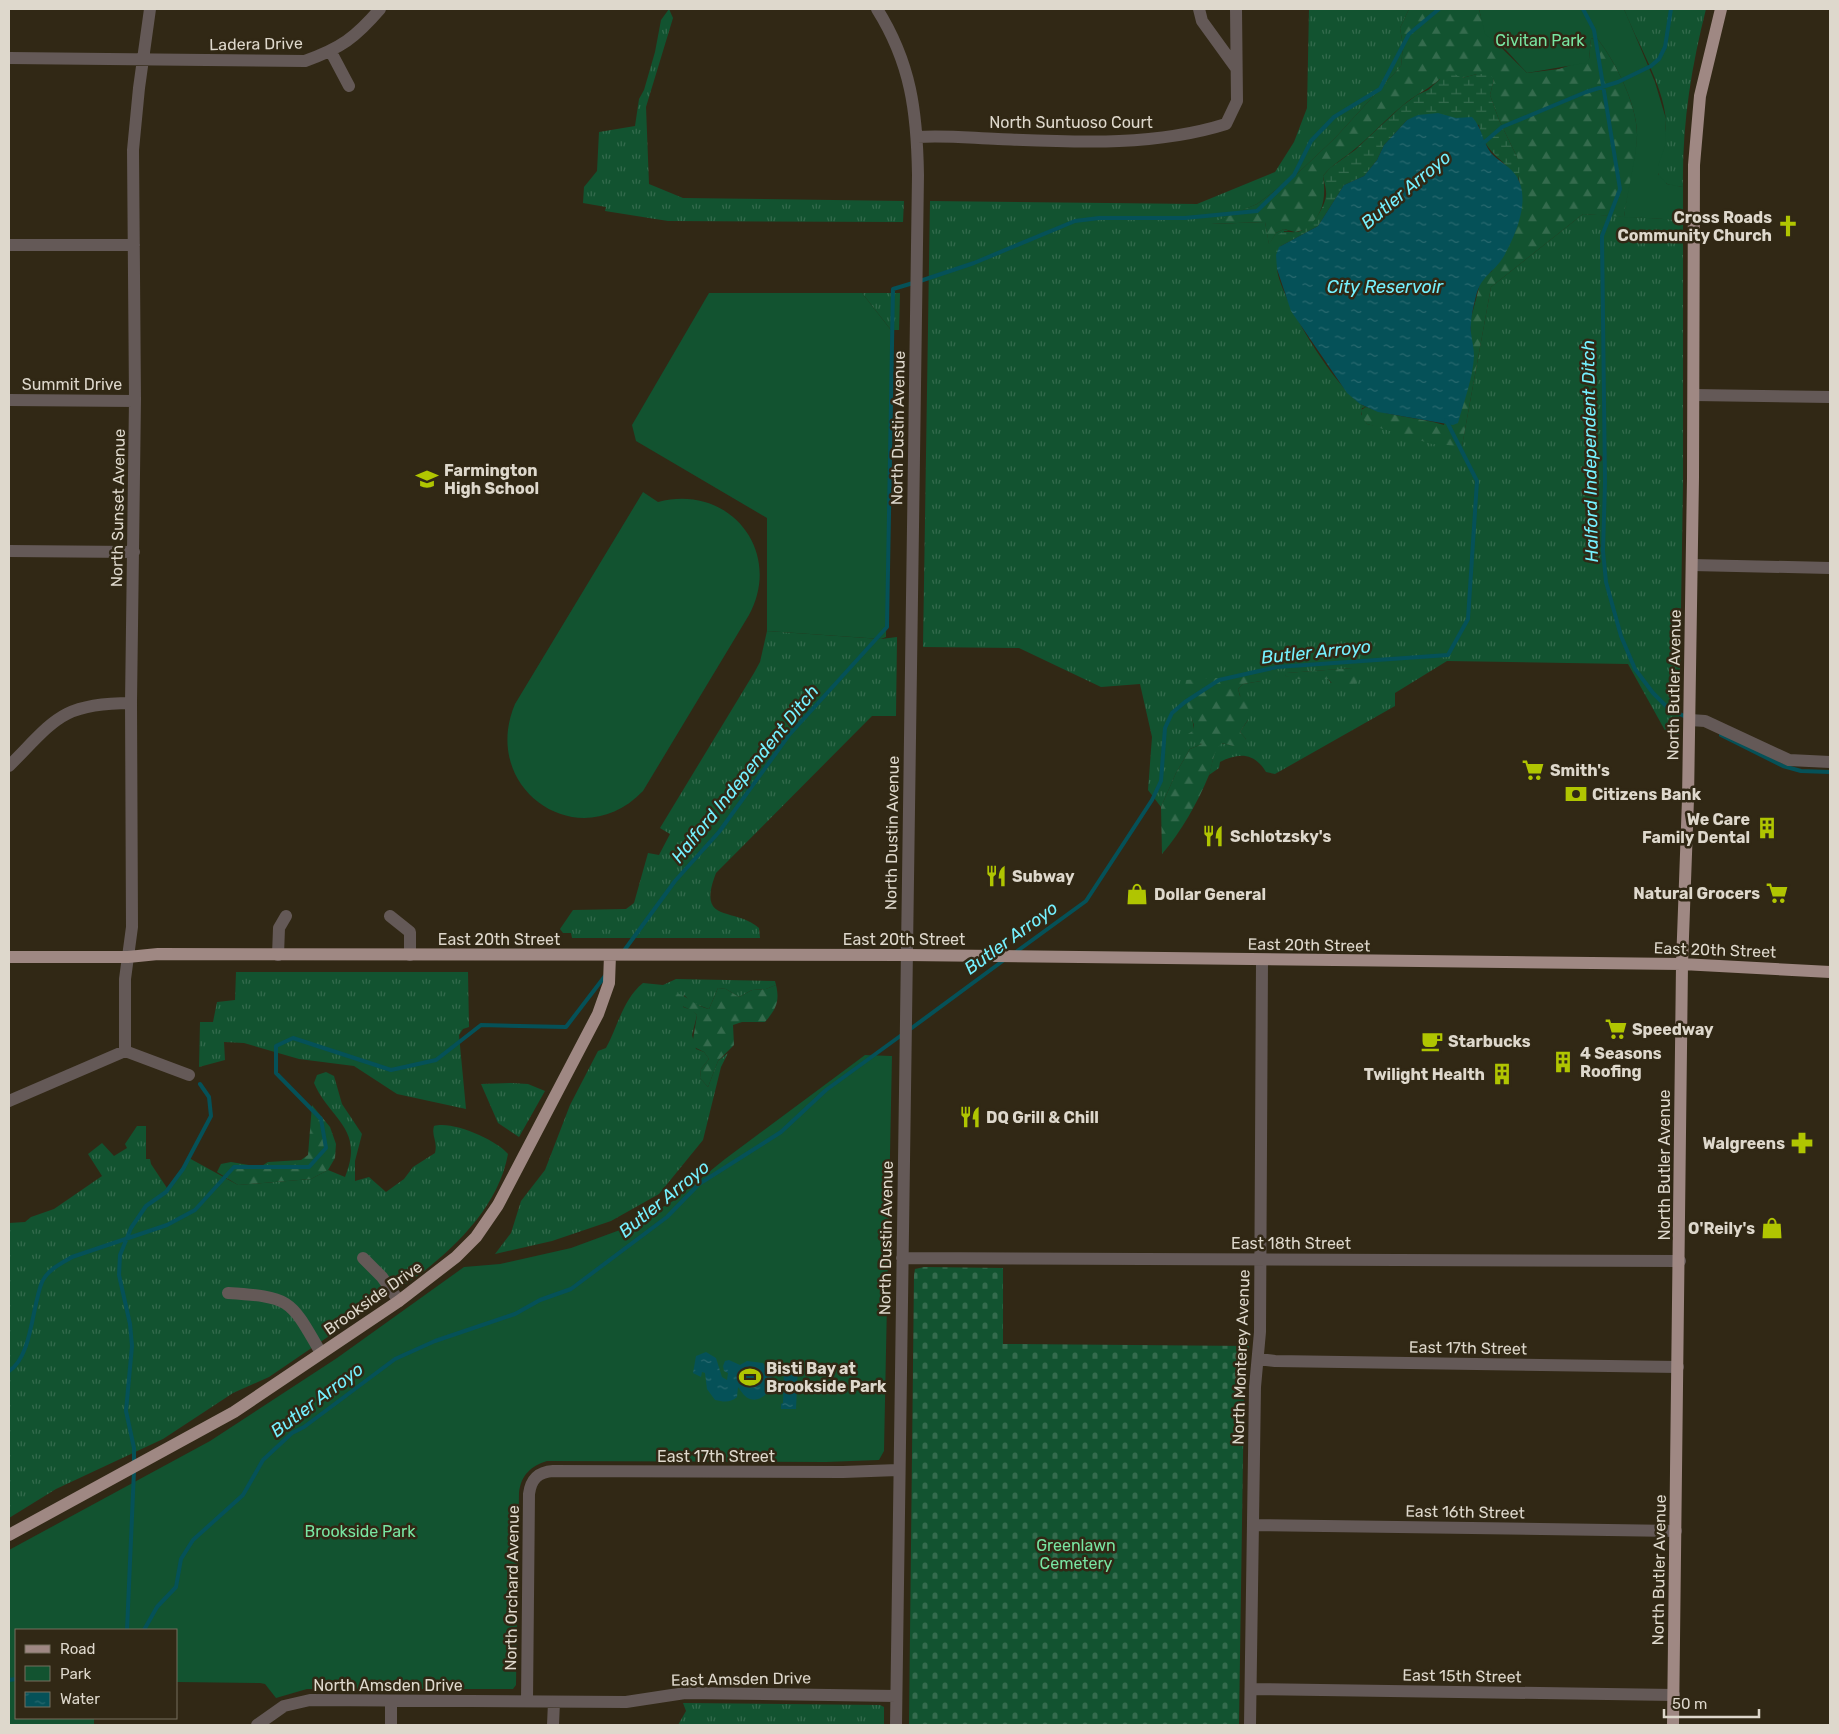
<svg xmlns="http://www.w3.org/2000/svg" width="1839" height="1734" font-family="Rubik,sans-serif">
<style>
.grass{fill:url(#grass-tufts);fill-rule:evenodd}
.forest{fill:url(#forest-firs)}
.wetland{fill:url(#wetland-marsh)}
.cemetery{fill:url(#cemetery-stones)}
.park{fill:#125330}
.water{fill:url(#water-ripples)}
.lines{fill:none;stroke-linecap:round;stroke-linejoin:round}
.stream{stroke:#055158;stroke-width:4}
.minor{stroke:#645957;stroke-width:12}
.major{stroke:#9f8883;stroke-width:12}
.labels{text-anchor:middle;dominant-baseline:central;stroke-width:5;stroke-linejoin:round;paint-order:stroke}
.park-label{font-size:16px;fill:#78e6a2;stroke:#312815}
.street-label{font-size:16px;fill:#ded8cc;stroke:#312815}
.poi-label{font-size:16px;font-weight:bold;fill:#ded8cc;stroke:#312815;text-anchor:start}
.water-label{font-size:18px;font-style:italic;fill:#75f1ff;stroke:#312815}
</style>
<defs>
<pattern id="grass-tufts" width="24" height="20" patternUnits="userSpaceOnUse" patternTransform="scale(1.25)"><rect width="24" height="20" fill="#125330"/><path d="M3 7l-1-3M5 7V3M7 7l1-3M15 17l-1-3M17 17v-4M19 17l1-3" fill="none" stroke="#346b4d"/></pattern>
<pattern id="forest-firs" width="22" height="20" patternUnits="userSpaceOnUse" patternTransform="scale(1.25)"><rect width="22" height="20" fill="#125330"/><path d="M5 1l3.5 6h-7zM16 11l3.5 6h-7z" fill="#346b4d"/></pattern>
<pattern id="wetland-marsh" width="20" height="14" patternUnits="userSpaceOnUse" patternTransform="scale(1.25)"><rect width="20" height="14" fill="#125330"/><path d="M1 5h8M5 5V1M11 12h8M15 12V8" fill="none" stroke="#346b4d"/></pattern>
<pattern id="cemetery-stones" width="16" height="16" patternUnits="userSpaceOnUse" patternTransform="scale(1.25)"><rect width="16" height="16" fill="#125330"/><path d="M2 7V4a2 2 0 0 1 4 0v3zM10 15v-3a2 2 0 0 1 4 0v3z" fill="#346b4d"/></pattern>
<pattern id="water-ripples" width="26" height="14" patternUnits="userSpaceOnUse" patternTransform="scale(1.25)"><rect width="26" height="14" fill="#055158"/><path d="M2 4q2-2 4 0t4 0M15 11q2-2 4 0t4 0" fill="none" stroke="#29696f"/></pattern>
</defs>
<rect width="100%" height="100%" fill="#312815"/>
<!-- grass -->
<path class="grass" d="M669,9L673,18L646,107L649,184L683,198L904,201L903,222L668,221L605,211L606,207L583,203L584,187L597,171L599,132L635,126L639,99L644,90L655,52L661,20Z
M1309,9H1409L1400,28L1403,46L1401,66L1335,138L1298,173L1257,204L1211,224L1265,222L1269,244L1276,233L1284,229L1289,231H1284C1282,242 1276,258 1277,269C1280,299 1339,395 1366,407L1362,408L1361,414L1367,424L1462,446L1491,287L1583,214L1683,220V484L1679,735L1667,734L1628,664L1447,661L1395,693V706L1275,774L1266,772C1254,752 1238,753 1220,762L1219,768L1209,775L1216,747L1221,743L1235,746L1246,739L1240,732L1248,720L1238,689L1243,684L1261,681L1186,680C1188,702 1193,720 1196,741L1202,744L1190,749L1176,773L1161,807L1148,790L1152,737L1140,684L1101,687L1019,648L923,647L930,201L1197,204L1275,172L1294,142L1307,108ZM1353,668L1331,683L1328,679L1285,676L1287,673Z
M1624,9H1706C1691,68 1682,126 1683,187C1673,186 1661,185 1658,173C1655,159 1667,137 1666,120C1663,84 1637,43 1624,9Z
M862,293H900L899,330H891Z
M767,631L881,639L897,637L896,716H872L716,873C696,925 734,906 759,928L760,938H572L571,933H563L560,929L573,910L626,909L634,903L648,853L659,855L670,834L660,828L754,673L760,662Z
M236,972H468L469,1027L463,1029L459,1035L466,1109L397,1094L354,1066L299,1059L244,1043L224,1042L225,1060L199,1067L200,1022H213L217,1002L235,1000Z
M676,979L775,981L776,985L766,989L752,990L739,997L726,989L718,988L709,1009L692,1003L684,995L683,1007L692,1010L697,1015L692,1035L696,1049L704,1052L709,1059L701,1069L700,1078L708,1087L718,1061L728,1053L721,1067L703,1140L659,1194L611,1221L552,1241L495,1254L511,1233L521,1201L545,1170L570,1105L598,1051L606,1048C618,1026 623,999 643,983L663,985Z
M326,1072L334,1076L342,1104L362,1134L355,1161V1181L369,1177L386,1192L404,1179L413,1167L435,1153C438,1141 431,1136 434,1126C452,1120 497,1140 508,1154C499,1203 461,1242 423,1272L269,1377L233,1393L163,1439L56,1489L9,1518V1223L25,1222L31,1217L54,1209L102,1176L88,1154L102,1143L114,1156L127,1148L125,1144L137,1126H146V1159H150L151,1164L167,1188L189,1158L238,1185L311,1179L328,1170L345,1177C365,1128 330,1120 314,1083L317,1075Z
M511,1083L528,1084L545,1091L519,1137L498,1123L481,1084Z
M683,1703L880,1705L884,1707V1725H678L686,1711Z"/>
<!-- forest -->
<path class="forest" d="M1409,9H1479C1484,36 1508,53 1527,73L1559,69L1589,59L1591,39L1596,37C1615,60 1638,106 1637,136C1637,159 1628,193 1624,217L1583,214L1491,287L1462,446L1432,444L1367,424L1362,417L1361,410L1366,407C1391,417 1418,417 1444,425L1471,334V318L1481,280L1492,271L1520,188L1517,157L1499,120L1490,95L1494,79L1477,74L1462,78L1440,79C1428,90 1414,95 1402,106C1386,119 1372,135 1356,148C1345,158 1332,164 1323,176C1326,197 1324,213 1307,229L1295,232L1284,229L1276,233L1269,245L1265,222L1209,224L1257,204L1298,173L1335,138L1401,66L1403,46L1400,28Z
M1353,668L1359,680C1350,693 1337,690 1328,679L1303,680L1285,676L1286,673Z
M1261,675L1263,679L1261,681L1243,684L1238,689L1240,696L1245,699L1251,715L1240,732L1246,739L1241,748L1222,743C1213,750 1213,764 1209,775C1198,802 1181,832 1162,854L1161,807L1176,773L1190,749L1202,744L1186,740L1188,734L1194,730V725L1184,696L1186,680Z
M776,985C780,1002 776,1009 765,1022H742L733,1025L734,1045L718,1061L708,1087L700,1078L701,1069L709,1059L704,1052L692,1046L697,1015C689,1007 678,1007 672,996L676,993C688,996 696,1007 709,1009L718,988L726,989L739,997L752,990L766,989Z
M312,1105L330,1127L336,1144L335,1158L328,1170L311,1179L238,1185L217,1172L221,1164L231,1162L260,1167L268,1162L301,1160L308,1155Z"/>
<!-- wetland -->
<path class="wetland" d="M1449,71L1462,78L1477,74H1489L1494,79L1490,95L1499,120L1517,157L1520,167L1518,182C1508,159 1485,157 1479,125L1438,114L1407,120L1384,145L1377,160L1364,176L1344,185L1318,226L1279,247L1276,255C1275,249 1274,241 1277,236C1283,229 1289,233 1295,232C1310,232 1324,209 1326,196C1327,190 1324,182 1323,176L1330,168L1355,150L1402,106L1417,95L1428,90Z"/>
<!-- cemetery -->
<path class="cemetery" d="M924,1267L1003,1268V1344L1249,1346L1244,1389L1239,1725H909L914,1275L915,1269Z"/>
<!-- park -->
<path class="park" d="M1479,9H1624L1655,82L1666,119L1665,146L1658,166V174L1667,184L1683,187V220L1624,217C1627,193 1636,159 1637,136C1638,106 1615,60 1596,37L1591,39L1589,59L1585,63L1527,73L1506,50L1485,34Z
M709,293H862L891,330L886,637L881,639L767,631V518L636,441L632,425Z
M643,492L658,502C728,483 784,550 749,615L643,791C579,858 479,789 515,704Z
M865,1055L892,1056L884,1451L879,1460L826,1462L547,1461C531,1466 521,1475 519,1493L516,1685L513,1689H307L276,1698L265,1684L260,1683L176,1682V1630H16V1718H128H94V1725H9V1550L210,1441L337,1358L464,1267L500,1264L571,1248L628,1227L673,1201L725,1159Z"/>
<!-- water -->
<path class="water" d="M1438,113L1456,118L1472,117C1482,127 1482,141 1491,153C1497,160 1508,165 1514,173C1533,196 1516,234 1504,256C1494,273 1482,274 1476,296C1473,308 1470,320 1471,333C1472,341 1474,348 1474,356C1473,378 1464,401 1458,423L1453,425L1378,412L1360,404L1347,393L1291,311L1277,269L1276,255L1279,247L1318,226L1344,185L1364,176L1377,160L1384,145L1407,120L1418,115Z
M706,1352L716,1358L722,1377L727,1380L728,1373L724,1371L723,1366L725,1361L729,1360L740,1365L747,1361L763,1363L772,1376C773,1387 764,1403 750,1399C745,1398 741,1391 738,1387L737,1397C730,1403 724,1402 715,1400L707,1389L705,1373L702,1372L701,1377L693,1373L696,1356Z
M782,1364L798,1365L796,1409H781V1404L783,1403L784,1370H782Z"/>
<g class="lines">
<!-- stream -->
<path class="stream" d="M1583,9L1594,30L1620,189L1602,236L1605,482L1603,551L1606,582L1621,636L1635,669L1653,693L1668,708L1688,718
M1480,146L1502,127L1586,92L1618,82L1651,66L1659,59L1665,47L1671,9
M920,281L974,263L1075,221L1099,218H1185L1257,211L1294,175L1311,141L1334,117L1380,89L1409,34L1439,9
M1721,735L1783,766L1801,771L1830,772
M623,952L675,881L719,832L789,735L887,627L893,289L913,283
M1016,952L1086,901L1152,800L1161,781L1165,728L1172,713L1185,702L1219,680L1277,667L1448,655L1468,619L1477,481L1446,420
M909,1030L1004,960
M9,1371C32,1357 32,1306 42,1282C47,1270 62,1263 72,1257L167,1225L195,1210L234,1167H309L326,1148L321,1119L276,1073V1046L293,1038L391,1070L436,1060L481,1025L566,1027L605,976
M134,1464V1448L126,1411L132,1346L130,1324L119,1275L120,1255L131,1228L146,1206L166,1192L183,1169L211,1116L209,1097L200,1084
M127,1630L134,1471
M144,1630L157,1607L176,1587L181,1559L193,1540L243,1495L263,1460L292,1433L304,1427L395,1359L435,1341L515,1314L540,1300L571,1289L667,1217L699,1184L781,1132L826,1090L903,1034
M9,1680L16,1679"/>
<!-- minor -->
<path class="minor" d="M877,9C911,63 917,112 918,175L896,1725
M1199,9L1202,21L1236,68
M331,52L349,86
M9,58L305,61C341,48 355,38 380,9
M917,137C944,135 971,138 998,139C1072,142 1153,147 1226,124L1237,101L1236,9
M9,245H134
M1694,395L1830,397
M9,400L135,401
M9,551L134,552
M1692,565L1830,568
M1690,720L1705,721L1789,760L1830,762
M9,766C55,720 61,703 131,703
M390,916L410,932V955
M278,955L279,928L286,916
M125,1051V979L132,927L131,703L135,399L133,150L139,88L150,9
M9,1101L125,1051L189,1075
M363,1258L382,1277L399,1301
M902,1258L1680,1261
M228,1293C291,1297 290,1299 321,1353
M1258,1359L1275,1361L1678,1367
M1253,1525L1676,1531
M1251,1689L1674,1695
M527,1701L529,1494C531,1479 538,1472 553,1471L843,1472L898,1470
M257,1725L284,1706L310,1700L626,1702L685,1693L896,1696
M391,1725V1701
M553,1725L554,1702
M1250,1725L1255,1387L1260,1332L1262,961"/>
<!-- major -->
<path class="major" d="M9,957H128L158,954L907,955L1682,964L1830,972
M9,1535L234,1412L399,1301L456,1257L476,1237L498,1205L598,1014L609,983L610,955
M1673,1725L1682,964L1688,799L1693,478L1694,165L1700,96L1721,9"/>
</g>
<!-- icons -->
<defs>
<g id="church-bare" transform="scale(1.725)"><path d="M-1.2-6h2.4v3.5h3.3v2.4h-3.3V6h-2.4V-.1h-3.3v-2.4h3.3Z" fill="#b0c501" stroke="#312815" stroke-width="2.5" paint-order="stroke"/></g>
<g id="school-bare" transform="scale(1.725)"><path d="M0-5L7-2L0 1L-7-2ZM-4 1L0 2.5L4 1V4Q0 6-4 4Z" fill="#b0c501" stroke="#312815" stroke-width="2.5" paint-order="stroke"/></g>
<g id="supermarket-bare" transform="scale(1.725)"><path d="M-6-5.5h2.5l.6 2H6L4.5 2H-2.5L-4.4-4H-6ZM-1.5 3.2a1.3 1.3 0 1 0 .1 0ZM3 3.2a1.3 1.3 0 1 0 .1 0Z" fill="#b0c501" stroke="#312815" stroke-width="2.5" paint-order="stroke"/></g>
<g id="bank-bare" transform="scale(1.725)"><path d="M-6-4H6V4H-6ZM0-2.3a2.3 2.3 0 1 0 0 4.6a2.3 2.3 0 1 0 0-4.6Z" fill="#b0c501" stroke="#312815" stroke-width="2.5" paint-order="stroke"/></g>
<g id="building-bare" transform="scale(1.725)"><path d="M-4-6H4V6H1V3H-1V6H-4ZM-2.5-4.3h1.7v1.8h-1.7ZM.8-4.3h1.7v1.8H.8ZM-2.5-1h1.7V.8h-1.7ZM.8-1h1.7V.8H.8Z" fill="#b0c501" stroke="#312815" stroke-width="2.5" paint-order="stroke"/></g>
<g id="restaurant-bare" transform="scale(1.725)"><path d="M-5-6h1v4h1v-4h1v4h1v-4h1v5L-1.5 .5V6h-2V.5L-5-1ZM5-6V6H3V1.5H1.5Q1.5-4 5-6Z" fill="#b0c501" stroke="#312815" stroke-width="2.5" paint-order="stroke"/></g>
<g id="shop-bare" transform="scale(1.725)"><path d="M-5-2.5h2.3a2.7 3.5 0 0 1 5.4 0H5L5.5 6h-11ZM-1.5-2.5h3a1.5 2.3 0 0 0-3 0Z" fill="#b0c501" stroke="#312815" stroke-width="2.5" paint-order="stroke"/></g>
<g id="cafe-bare" transform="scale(1.725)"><path d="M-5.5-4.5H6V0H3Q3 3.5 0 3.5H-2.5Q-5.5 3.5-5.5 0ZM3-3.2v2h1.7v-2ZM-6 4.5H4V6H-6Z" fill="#b0c501" stroke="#312815" stroke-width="2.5" paint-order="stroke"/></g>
<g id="pharmacy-bare" transform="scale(1.725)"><path d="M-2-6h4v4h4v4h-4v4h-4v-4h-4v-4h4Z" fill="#b0c501" stroke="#312815" stroke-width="2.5" paint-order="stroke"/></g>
<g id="stadium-bare" transform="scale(1.725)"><path d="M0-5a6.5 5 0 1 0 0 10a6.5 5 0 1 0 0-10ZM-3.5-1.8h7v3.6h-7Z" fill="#b0c501" stroke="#312815" stroke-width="2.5" paint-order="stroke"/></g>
</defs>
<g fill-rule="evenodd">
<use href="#church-bare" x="1788" y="226"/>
<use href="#school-bare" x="427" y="479"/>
<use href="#supermarket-bare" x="1533" y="770"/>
<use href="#bank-bare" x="1576" y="794"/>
<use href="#building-bare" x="1767" y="828"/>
<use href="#restaurant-bare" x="1213" y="836"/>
<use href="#restaurant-bare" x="996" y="876"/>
<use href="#supermarket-bare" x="1777" y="893"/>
<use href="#shop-bare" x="1137" y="894"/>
<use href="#supermarket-bare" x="1616" y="1029"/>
<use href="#cafe-bare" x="1432" y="1041"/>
<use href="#building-bare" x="1563" y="1062"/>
<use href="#building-bare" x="1502" y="1074"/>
<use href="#restaurant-bare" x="970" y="1117"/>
<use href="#pharmacy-bare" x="1802" y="1143"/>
<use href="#shop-bare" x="1772" y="1228"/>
<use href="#stadium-bare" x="750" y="1377"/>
</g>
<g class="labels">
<!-- park labels -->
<g class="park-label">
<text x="1540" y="40">Civitan Park</text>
<text x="360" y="1531">Brookside Park</text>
<text x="1076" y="1545">Greenlawn<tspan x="1076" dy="18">Cemetery</tspan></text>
</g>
<!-- street labels -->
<g class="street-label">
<text transform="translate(256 44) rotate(-1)">Ladera Drive</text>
<text x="1071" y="122">North Suntuoso Court</text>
<text x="72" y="384">Summit Drive</text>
<text transform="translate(898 428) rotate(-89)">North Dustin Avenue</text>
<text transform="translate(118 508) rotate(-89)">North Sunset Avenue</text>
<text transform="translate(1674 685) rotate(-89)">North Butler Avenue</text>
<text transform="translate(892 833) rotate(-89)">North Dustin Avenue</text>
<text x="499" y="939">East 20th Street</text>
<text x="904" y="939">East 20th Street</text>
<text transform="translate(1309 945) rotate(1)">East 20th Street</text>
<text transform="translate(1715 950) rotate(2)">East 20th Street</text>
<text transform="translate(1664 1165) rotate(-90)">North Butler Avenue</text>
<text transform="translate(886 1238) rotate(-89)">North Dustin Avenue</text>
<text x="1291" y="1243">East 18th Street</text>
<text transform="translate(373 1298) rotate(-35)">Brookside Drive</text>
<text transform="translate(1468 1348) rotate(1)">East 17th Street</text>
<text transform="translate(1241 1357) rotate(-88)">North Monterey Avenue</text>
<text x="716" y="1456">East 17th Street</text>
<text transform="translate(1465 1512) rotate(1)">East 16th Street</text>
<text transform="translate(1659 1570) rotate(-89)">North Butler Avenue</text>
<text transform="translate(512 1588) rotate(-89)">North Orchard Avenue</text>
<text transform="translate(1462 1676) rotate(1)">East 15th Street</text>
<text transform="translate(741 1679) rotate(-1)">East Amsden Drive</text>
<text x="388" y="1685">North Amsden Drive</text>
</g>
<!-- poi labels -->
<g class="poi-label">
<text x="1772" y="217" text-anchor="end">Cross Roads<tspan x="1772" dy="18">Community Church</tspan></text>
<text x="444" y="470">Farmington<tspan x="444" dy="18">High School</tspan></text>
<text x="1550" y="770">Smith's</text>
<text x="1592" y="794">Citizens Bank</text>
<text x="1750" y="819" text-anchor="end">We Care<tspan x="1750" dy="18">Family Dental</tspan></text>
<text x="1230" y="836">Schlotzsky's</text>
<text x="1012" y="876">Subway</text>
<text x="1760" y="893" text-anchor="end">Natural Grocers</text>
<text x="1154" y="894">Dollar General</text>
<text x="1632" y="1029">Speedway</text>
<text x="1448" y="1041">Starbucks</text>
<text x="1580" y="1053">4 Seasons<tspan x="1580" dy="18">Roofing</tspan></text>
<text x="1485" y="1074" text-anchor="end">Twilight Health</text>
<text x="986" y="1117">DQ Grill &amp; Chill</text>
<text x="1785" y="1143" text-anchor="end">Walgreens</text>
<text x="1755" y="1228" text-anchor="end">O'Reily's</text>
<text x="766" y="1368">Bisti Bay at<tspan x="766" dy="18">Brookside Park</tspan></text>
</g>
<!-- water labels -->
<g class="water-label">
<text transform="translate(1406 190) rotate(-40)">Butler Arroyo</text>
<text x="1385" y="287">City Reservoir</text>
<text transform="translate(1590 451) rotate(-91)">Halford Independent Ditch</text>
<text transform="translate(1316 652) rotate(-6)">Butler Arroyo</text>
<text transform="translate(745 774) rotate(-51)">Halford Independent Ditch</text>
<text transform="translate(1011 938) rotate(-36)">Butler Arroyo</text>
<text transform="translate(664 1199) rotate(-39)">Butler Arroyo</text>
<text transform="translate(317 1400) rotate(-37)">Butler Arroyo</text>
</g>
</g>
<!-- border -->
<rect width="1839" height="1734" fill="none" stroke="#ded8cc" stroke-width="20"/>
<!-- legend -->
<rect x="15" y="1629" width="162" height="90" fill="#312815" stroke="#766e5e"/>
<rect x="25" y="1645" width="25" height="8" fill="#9f8883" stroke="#766e5e"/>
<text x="60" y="1654" font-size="15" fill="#ded8cc">Road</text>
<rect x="25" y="1666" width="25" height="15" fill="#125330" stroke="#766e5e"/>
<text x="60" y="1679" font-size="15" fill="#ded8cc">Park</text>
<rect x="25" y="1692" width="25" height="15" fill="url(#water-ripples)" stroke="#766e5e"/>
<text x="60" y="1704" font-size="15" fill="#ded8cc">Water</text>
<!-- scale -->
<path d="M1664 1709v8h95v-8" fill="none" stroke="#ded8cc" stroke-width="2.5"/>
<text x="1672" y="1709" font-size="15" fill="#ded8cc" stroke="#312815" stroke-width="4" paint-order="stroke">50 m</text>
</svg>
